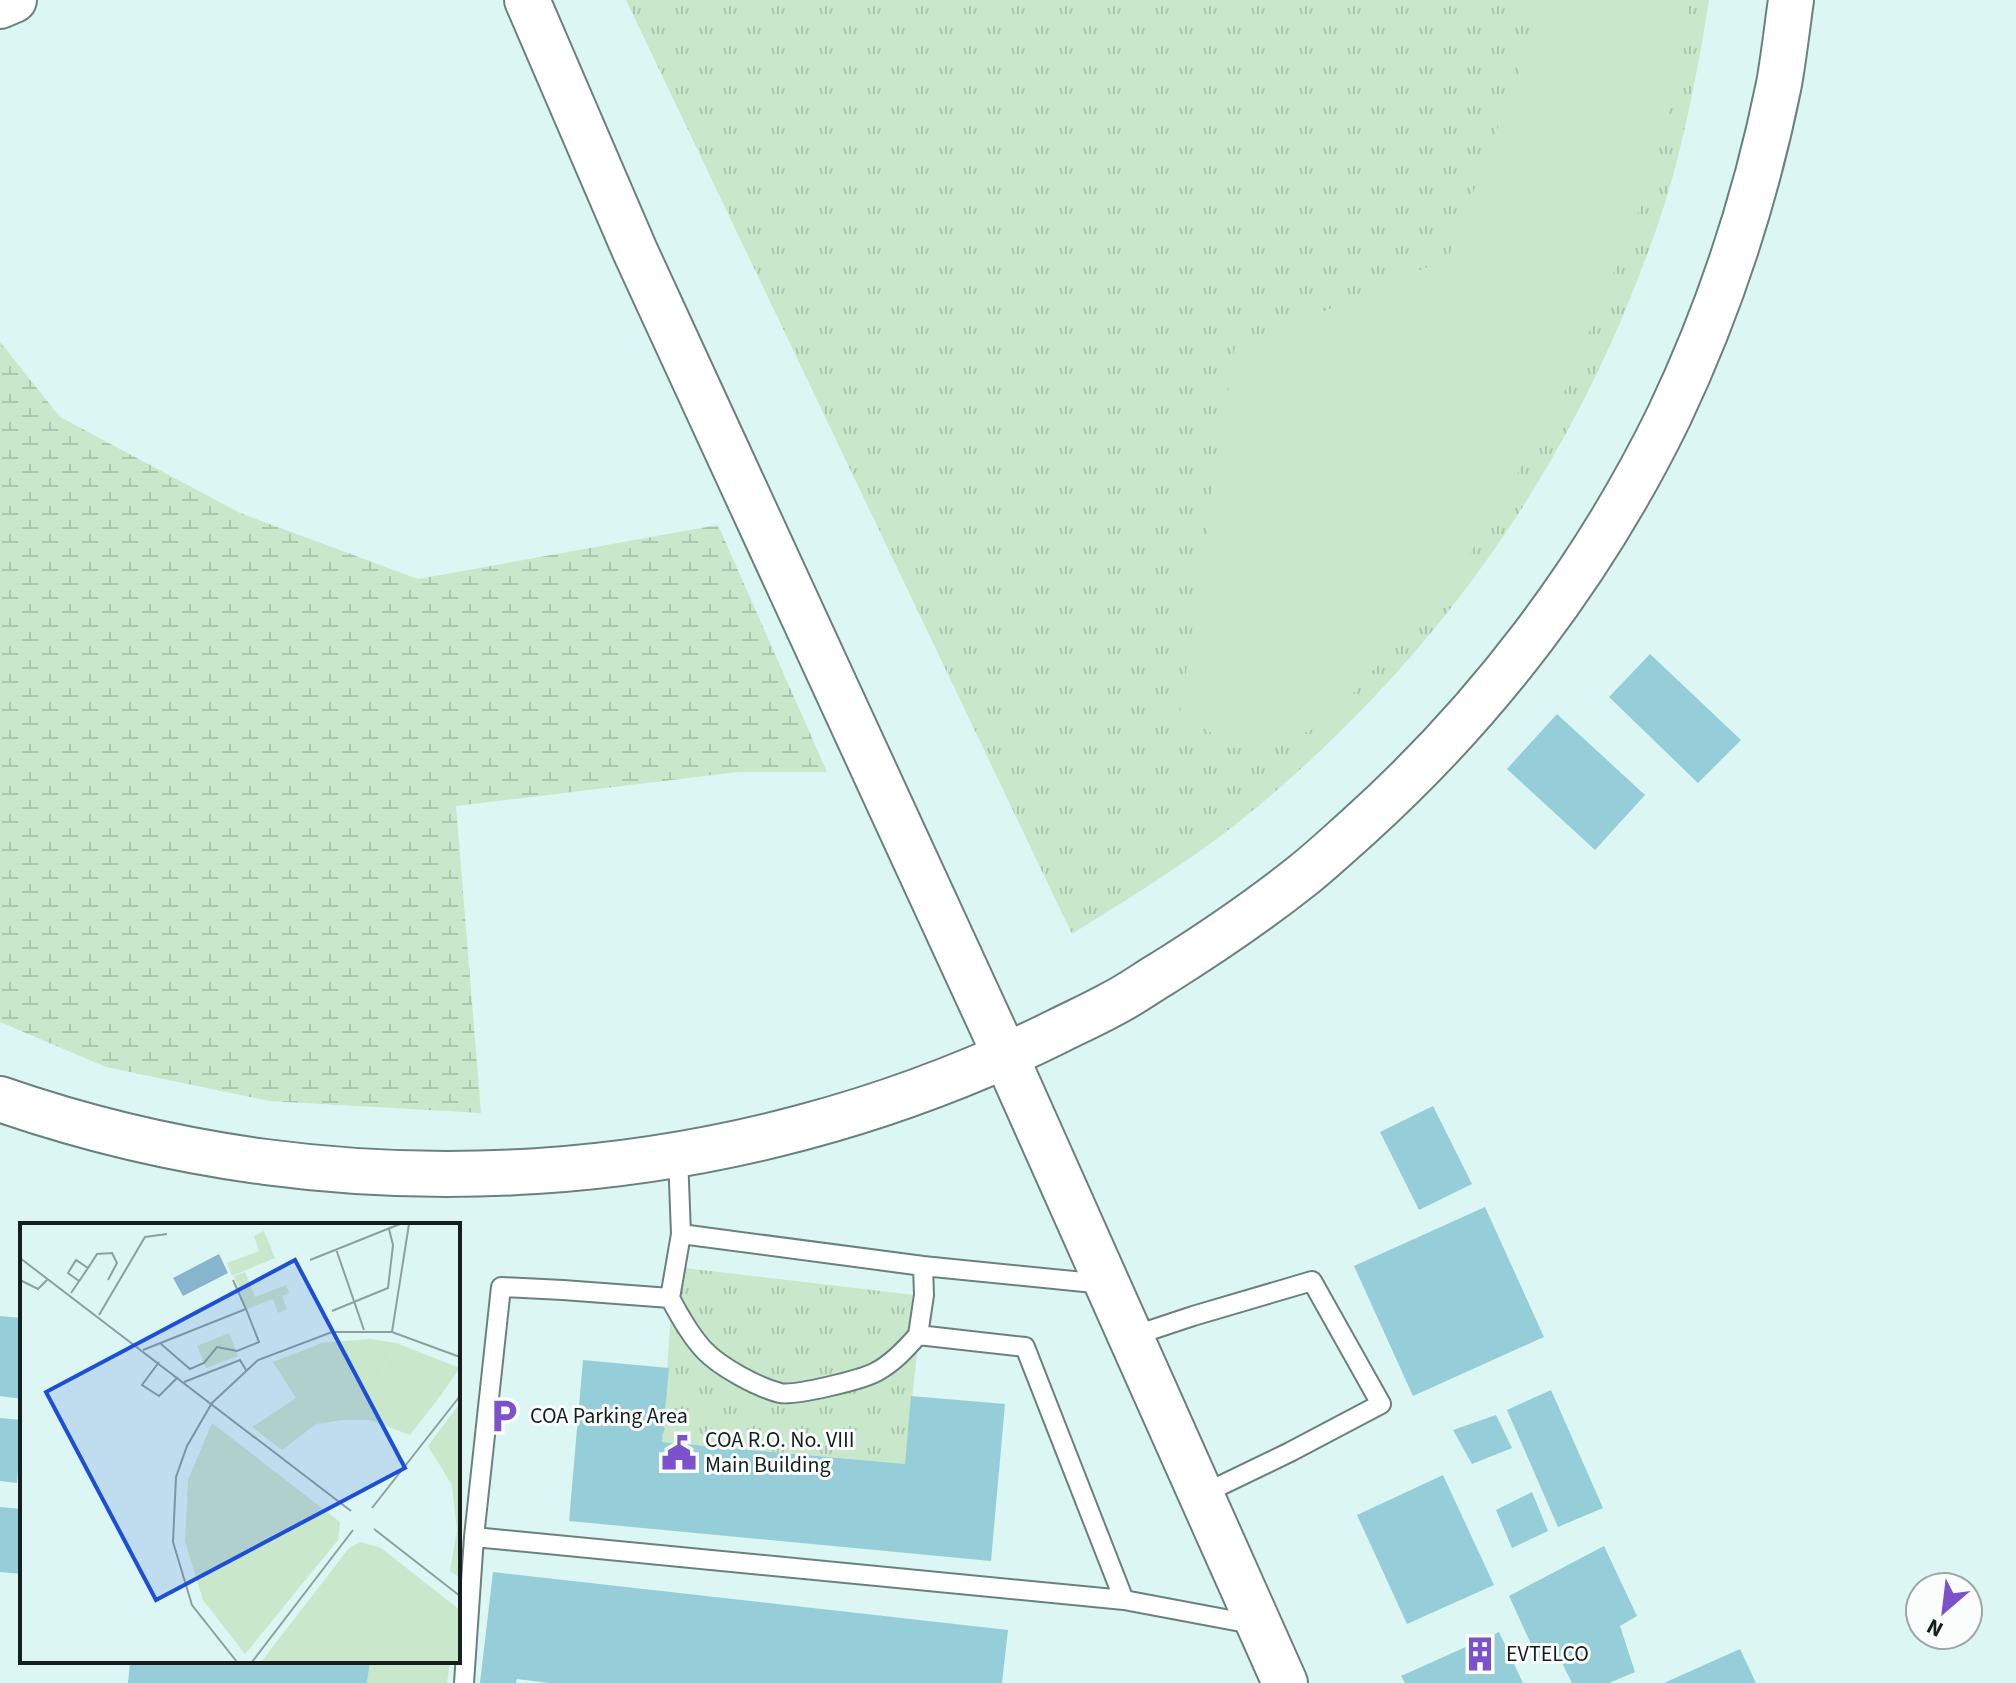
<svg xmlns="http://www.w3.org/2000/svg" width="2016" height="1683" font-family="'Source Sans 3',sans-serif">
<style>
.grass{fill:url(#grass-tufts)}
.wetland{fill:url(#wetland-marsh)}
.park{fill:#c9e7ca}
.building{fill:#95ced8}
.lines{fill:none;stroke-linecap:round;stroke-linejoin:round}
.service-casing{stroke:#6a817f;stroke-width:22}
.tertiary-casing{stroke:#6a817f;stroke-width:48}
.secondary-casing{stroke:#6a817f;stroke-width:48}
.service{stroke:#fff;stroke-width:18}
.tertiary{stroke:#fff;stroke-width:44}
.secondary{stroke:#fff;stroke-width:44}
.labels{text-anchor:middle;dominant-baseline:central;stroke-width:6;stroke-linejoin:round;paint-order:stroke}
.poi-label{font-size:22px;fill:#161f1e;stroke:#f9fefd;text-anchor:start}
.inset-road{fill:none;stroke:#8da09e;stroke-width:2}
.view{fill:#1d4ed8;fill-opacity:0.15;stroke:#1d4ed8;stroke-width:4}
.inset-edge{fill:none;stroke:#161f1e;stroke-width:4}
</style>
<defs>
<pattern id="grass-tufts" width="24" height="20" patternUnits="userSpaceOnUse" patternTransform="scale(2)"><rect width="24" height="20" fill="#c9e7ca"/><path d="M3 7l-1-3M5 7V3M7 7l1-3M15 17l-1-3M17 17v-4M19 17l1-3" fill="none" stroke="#acc6ad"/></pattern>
<pattern id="wetland-marsh" width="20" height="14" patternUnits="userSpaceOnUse" patternTransform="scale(2)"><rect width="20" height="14" fill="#c9e7ca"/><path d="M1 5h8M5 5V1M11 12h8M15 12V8" fill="none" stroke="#acc6ad"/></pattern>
</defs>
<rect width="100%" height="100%" fill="#dcf6f3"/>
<!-- grass -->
<path class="grass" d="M626,0H1709C1700,58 1689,115 1674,172C1660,224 1640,275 1619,325C1536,516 1416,674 1256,808C1199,856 1135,894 1072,934Z
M676,1267L923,1296L905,1464L662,1442L672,1298Z"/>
<!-- wetland -->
<path class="wetland" d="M0,342L60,417L240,513L418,579L718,525L827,772H738L456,806L481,1113L269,1101L106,1067L0,1022Z"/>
<!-- park -->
<path class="park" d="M1541,0H1690L1680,77L1640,208L1560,402L1464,564L1329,722L1279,744L1234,748L1180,713L1234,350L1448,258L1516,80Z
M370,1661H450L447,1683H367Z"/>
<!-- building -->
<path class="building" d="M1650,654L1741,740L1698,783L1609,697Z
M1557,714L1645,795L1595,850L1507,769Z
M1433,1106L1472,1184L1419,1210L1380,1132Z
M1485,1207L1544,1337L1413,1396L1354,1266Z
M0,1316L22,1318V1399L0,1396Z
M583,1360L669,1368L662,1442L905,1464L911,1396L1005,1404L991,1561L569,1521Z
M1551,1390L1603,1508L1558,1527L1507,1410Z
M1496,1415L1512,1448L1472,1464L1453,1430Z
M0,1418L22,1420L17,1483L0,1481Z
M1443,1475L1494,1585L1407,1624L1357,1515Z
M1532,1492L1548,1531L1512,1548L1496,1510Z
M0,1507L22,1509V1574L0,1572Z
M1604,1546L1637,1616L1620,1626L1635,1672L1609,1683H1572L1555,1649L1538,1659L1509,1596Z
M493,1572L1008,1630L1002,1683H550L517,1679L516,1683H480Z
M1499,1632L1523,1683H1405L1401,1676Z
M1740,1649L1756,1683H1664Z
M130,1661H370L367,1683H128Z"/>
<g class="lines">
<!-- service casing -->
<g class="service-casing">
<path id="service" d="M678,1156L681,1234L923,1266L1104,1284
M670,1298L681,1234
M918,1335L924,1295L923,1266
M1130,1337L1193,1316L1312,1281L1381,1404L1290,1452L1201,1495
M474,1537L501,1287L563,1290L670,1298C680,1317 690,1335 704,1350C720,1367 757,1387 780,1393C795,1396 861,1380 876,1372C893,1363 906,1349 918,1335L1025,1347L1124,1600
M464,1683L474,1537L1124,1600L1257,1625"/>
</g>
<!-- tertiary casing -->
<g class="tertiary-casing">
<path id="tertiary" d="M0,6L14,0
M0,1099C346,1219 730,1194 1058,1031C1076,1022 1094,1014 1112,1004C1130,995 1146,983 1163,973C1211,943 1258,911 1302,876C1321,861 1339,844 1357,828C1486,712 1593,572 1669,416C1719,311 1756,198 1779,84C1784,56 1787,28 1791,0"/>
</g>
<!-- secondary casing -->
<g class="secondary-casing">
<path id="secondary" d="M527,0L635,251L1006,1057L1285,1683"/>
</g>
<!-- service -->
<use href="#service" class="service"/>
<!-- tertiary -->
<use href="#tertiary" class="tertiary"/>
<!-- secondary -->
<use href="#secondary" class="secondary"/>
</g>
<!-- icons -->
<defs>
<g id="parking-bare" transform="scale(2.76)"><path d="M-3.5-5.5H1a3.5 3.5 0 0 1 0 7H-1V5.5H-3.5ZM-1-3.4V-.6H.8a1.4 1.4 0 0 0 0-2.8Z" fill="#7c52cc" stroke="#f9fefd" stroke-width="2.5" paint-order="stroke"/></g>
<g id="civic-bare" transform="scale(2.76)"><path d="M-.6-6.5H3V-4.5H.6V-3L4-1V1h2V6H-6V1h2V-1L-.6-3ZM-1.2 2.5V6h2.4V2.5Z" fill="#7c52cc" stroke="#f9fefd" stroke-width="2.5" paint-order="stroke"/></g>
<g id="building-bare" transform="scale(2.76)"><path d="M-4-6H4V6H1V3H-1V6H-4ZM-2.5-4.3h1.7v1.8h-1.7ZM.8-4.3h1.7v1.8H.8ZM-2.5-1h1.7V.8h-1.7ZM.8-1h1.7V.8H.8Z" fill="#7c52cc" stroke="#f9fefd" stroke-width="2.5" paint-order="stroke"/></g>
</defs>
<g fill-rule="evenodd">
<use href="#parking-bare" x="504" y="1416"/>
<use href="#civic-bare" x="679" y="1453"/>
<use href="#building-bare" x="1480" y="1654"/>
</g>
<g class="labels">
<!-- poi labels -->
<g class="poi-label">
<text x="530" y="1416">COA Parking Area</text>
<text x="705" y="1440">COA R.O. No. VIII<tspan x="705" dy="25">Main Building</tspan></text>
<text x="1506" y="1654">EVTELCO</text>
</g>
</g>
<!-- overview -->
<g transform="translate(20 1223)">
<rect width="440" height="440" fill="#dcf6f3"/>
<path d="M209,110L218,133L186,145L177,123ZM192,200L320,299L318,317L225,431L183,377L165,318L168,257ZM340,319L361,325L440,387V439H241L329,325Z" fill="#c9e7ca"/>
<path d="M350,116L376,120L362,150L418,176L390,212L350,197H322L296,201L262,227L232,204L276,175L253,139L302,120ZM440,180V355L430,348L437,307L432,262L408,223Z" fill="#c9e7ca"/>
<path d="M244,8L255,35L212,53L207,40L239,28L234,13ZM225,49L235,74L266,62L269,70L262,73L267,86L258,90L253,76L227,86L214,53ZM376,120L440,145L418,176L362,150ZM184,234H193L210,283L189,308L197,357L239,403L220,423L180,366L169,327L167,271L174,243ZM343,323L392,357L354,392L301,382L288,407L314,427L315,439H244L330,329ZM403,416L406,439H317L315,425Z" fill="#c9e7ca"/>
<path d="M199,31L208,50L163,73L153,55Z" fill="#87b5cd"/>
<path class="inset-road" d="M316,26L344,107M0,35L331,288M290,37L380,1M68,45L77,31L92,30L97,40L88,57M0,57L18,66L28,56M51,70L68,45L56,37L48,50L59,58M312,88L368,65L373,22L369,6M79,92L125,14L147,11M372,109L389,1M141,121L170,146L184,140L197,124L217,128L239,119L226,86M123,127L226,86L213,57M139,139L122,162L139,173L158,154M164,159L220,137L226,147M352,285L440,173M354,306L440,373M217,439L172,382L153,319L156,254L167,223L192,180L238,137L312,109H372L440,134M232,439L333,307"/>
<path class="view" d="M275,37L385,245L136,377L26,169Z"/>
<rect width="440" height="440" class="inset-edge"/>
</g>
<!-- north arrow -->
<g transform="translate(1944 1611) rotate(208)"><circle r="38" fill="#f9fefd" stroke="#9ea5a4" stroke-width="2"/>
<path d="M0-6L14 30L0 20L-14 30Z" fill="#7c52cc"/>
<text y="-12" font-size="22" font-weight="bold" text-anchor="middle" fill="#161f1e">N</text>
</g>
</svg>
